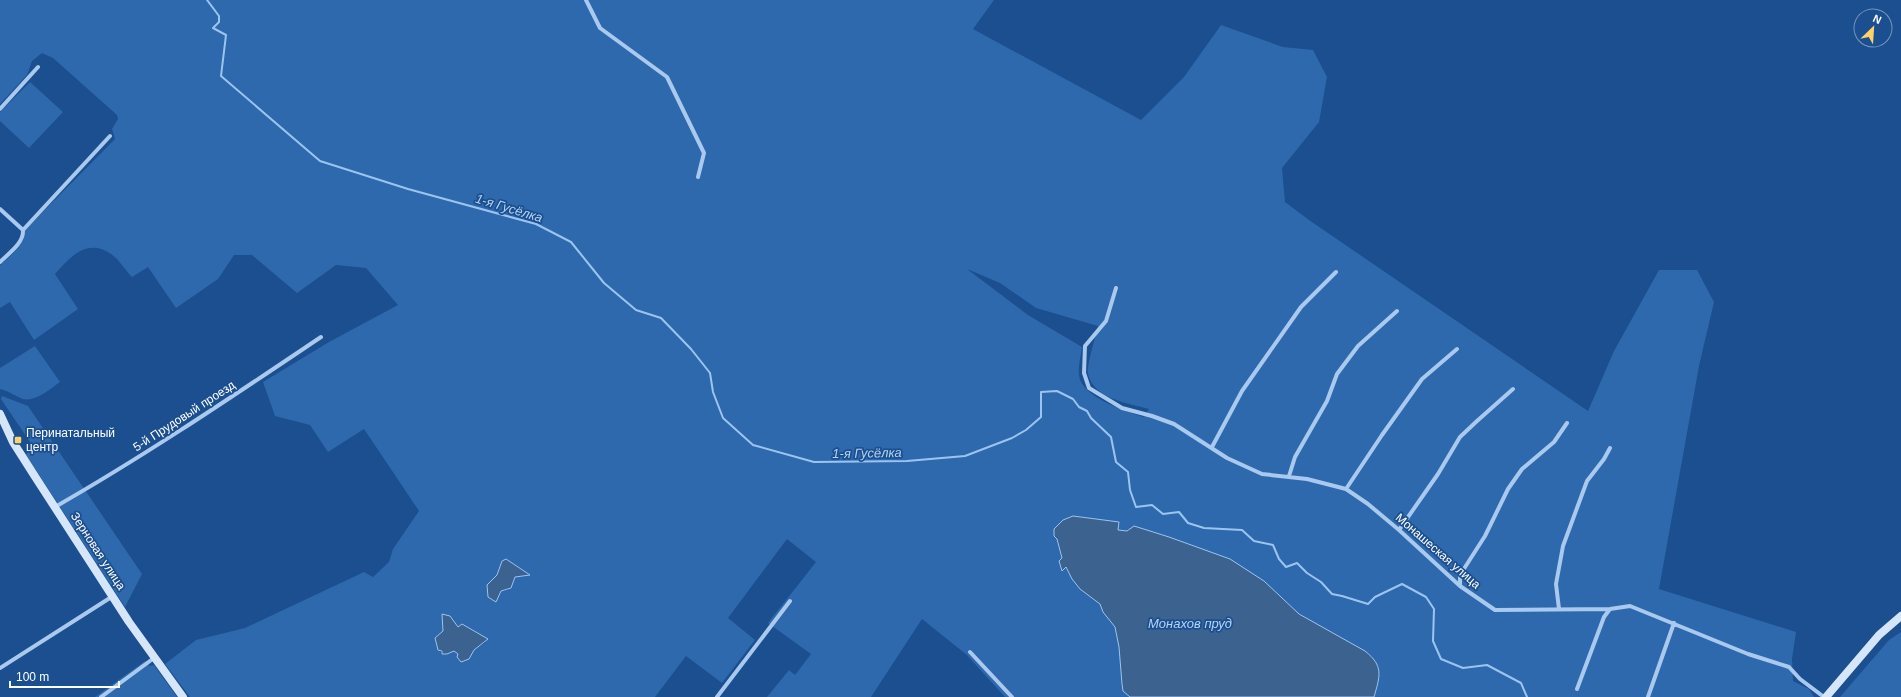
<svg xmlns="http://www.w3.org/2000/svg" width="1901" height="697" font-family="Helvetica,sans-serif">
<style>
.green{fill:#2e69ad;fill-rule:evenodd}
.water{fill:#3c6290;stroke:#9cc4f0}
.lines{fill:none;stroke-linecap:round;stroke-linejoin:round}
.stream{stroke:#9cc4f0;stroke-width:2}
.street{stroke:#a9c9ee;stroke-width:4}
.secondary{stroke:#d6e6fa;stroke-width:8}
.poi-dot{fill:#ffd166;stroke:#1b4f8f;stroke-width:1.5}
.labels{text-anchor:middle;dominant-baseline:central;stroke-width:3.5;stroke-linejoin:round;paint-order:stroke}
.street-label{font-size:12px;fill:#fff;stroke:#1b4f8f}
.poi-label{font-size:12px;fill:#fff;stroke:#1b4f8f;text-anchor:start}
.water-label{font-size:13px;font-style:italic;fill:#b5d3f5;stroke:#1b4f8f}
</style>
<rect width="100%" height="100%" fill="#1b4f8f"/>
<!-- green -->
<path class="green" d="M0,0H994L973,29L1141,120L1184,77L1221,25L1283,47L1313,50L1327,77L1319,122L1282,168L1285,202L1309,220L1588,411L1614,351L1659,270H1697L1714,302L1699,366L1659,589L1796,632L1792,659L1793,681L1809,689L1814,697H1005L967,655L922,619L871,697H767L789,670L795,675L811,654L768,623L816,562L787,539L728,618L755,640L722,683L686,656L655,697H190L165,664L196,640L245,628L364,572L373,577L389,562L393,549L419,511L364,429L328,452L310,425L275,416L263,382L329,342L398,305L366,268L336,265L297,293L252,255H234L218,279L176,308L148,267L132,277C125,270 119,259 111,254C87,237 69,258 55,274L78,309L34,340L10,302L0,308V265C10,256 26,245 25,230L115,139L112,129L118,119L117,115L53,58L42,53L32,61L27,75L0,104ZM967,269L1000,283L1036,308L1098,326C1096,335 1086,368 1088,374C1094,399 1128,403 1149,409L1144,417C1125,411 1081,397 1079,375C1078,366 1081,355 1082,347L1028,315ZM506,559L530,575L515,576L508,590L501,591L496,602L488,597L487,585L497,575L502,561ZM443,614L453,620L458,627C470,625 479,633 486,642L474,650L469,659H459L457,657L458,654L454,650L447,654H442L437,646L435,638L443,631Z
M30,82L63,112L29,148L0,121V112Z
M35,346L60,382C50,389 36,402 23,399C15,396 9,391 0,389V368Z
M2,396L28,406L142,574L125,607L26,455L32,445L1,399Z
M1901,632V697H1840L1889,640Z
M145,661L150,666L154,665L177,697H95Z"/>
<!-- water -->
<path class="water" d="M1073,516L1119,522L1118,530L1127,531L1134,526L1169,537L1230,559L1264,581L1299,614L1365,651C1384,666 1380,676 1374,697H1130L1123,691L1122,684L1119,647L1115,627L1103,612L1100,604L1080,589L1072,579L1066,567L1062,571L1059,561L1062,558L1057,539L1054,536V529L1063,520Z
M506,559L530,575L515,577L511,588L501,591L496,602L488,597L487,585L497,575L502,561Z
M442,614L450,616L458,627L462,624L488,639L474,650L469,659L461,662L457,657L458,654L454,651L447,654H442V651L438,650L435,638L443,631Z"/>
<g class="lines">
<!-- stream -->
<path class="stream" d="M207,0L219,16V22L213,28L226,35L221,76L320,161L408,189L536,224L571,242L604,283L636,310L661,318L691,349L710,373L713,392L723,418L753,445L814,462L907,461L965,456L1012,438L1026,430L1041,417V392L1057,391L1073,399L1079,407L1087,411L1091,418L1111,437L1116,462L1128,472L1130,490L1136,507L1152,505L1163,514L1179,512L1188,523L1204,528L1242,530L1254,541L1273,545L1279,559L1286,567L1297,563L1307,573L1321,582L1332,594L1342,596L1368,604L1375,597L1402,584L1426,597L1434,609L1433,641L1441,659L1463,668L1487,665L1521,683L1527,697"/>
<!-- street -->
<path class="street" d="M586,0L600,28L667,77L704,153L698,177
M0,109L38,67
M0,209L23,230
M0,262C9,253 24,243 23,230L110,136
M1116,288L1106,321L1085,346L1084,373L1089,388L1122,408L1152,416L1174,424L1227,458L1262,474L1307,479L1346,489L1368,504L1399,530L1460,586L1495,610L1610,609L1630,606L1748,654L1789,667L1800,679L1824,697
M1212,447L1242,391L1301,307L1336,272
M1289,476L1295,457L1327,401L1337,374L1358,346L1397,311
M1346,489L1382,435L1422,379L1457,349
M55,507C146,455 233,396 321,337
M1399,530L1438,474L1460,437L1477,421L1513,389
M1460,586V575L1485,536L1508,489L1522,469L1554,442L1567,423
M1559,609L1556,584L1563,546L1587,481L1604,459L1610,448
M970,652L1012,697
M0,668L113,596
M1577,689L1604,617L1610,609
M101,697L154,658
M717,697L790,601
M1648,697L1674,623"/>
<!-- secondary -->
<path class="secondary" d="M0,414L13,442L34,475L129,622L183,697
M1826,697L1879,635L1901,616"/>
</g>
<!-- markers -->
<rect class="poi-dot" x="14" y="436" width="8" height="8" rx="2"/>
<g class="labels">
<!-- street labels -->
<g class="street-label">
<text transform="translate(184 416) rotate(-33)">5-й Прудовый проезд</text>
<text transform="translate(98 551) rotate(57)">Зерновая улица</text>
<text transform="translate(1438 551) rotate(41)">Монашеская улица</text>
</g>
<!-- poi labels -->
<g class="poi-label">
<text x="26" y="433">Перинатальный<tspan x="26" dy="14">центр</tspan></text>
</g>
<!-- water labels -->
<g class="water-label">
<text transform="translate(509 208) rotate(17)">1-я Гусёлка</text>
<text transform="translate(867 453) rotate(-1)">1-я Гусёлка</text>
<text x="1190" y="623">Монахов пруд</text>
</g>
</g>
<!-- north arrow -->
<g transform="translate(1873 28) rotate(25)"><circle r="19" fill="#1b4f8f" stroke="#7695bc"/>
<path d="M0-3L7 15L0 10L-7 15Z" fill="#ffd166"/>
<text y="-6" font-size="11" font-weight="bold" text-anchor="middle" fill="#ffffff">N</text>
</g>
<!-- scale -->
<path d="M10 681v6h109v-6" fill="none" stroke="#ffffff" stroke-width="2"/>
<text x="16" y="681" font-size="12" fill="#ffffff" stroke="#1b4f8f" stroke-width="3" paint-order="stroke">100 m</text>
</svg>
